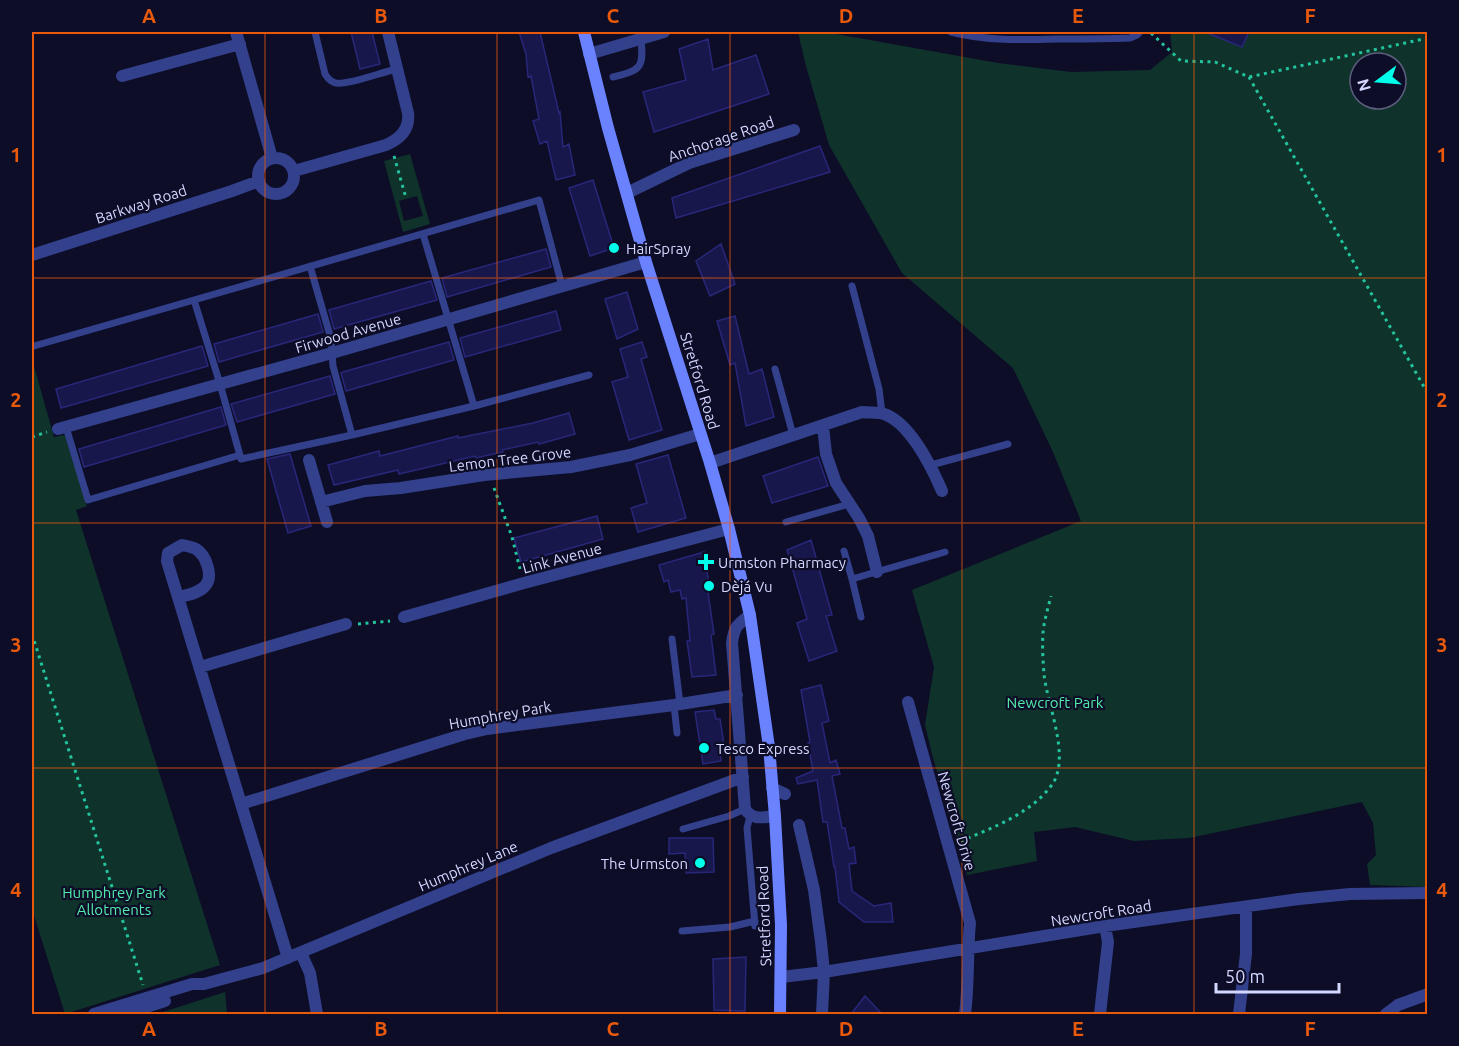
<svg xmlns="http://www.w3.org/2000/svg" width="1459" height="1046" font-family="Ubuntu,sans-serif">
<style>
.green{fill:#0f332b;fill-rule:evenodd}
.building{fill:#18174b;stroke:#282779;stroke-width:1.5}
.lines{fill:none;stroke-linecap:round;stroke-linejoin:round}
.path{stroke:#23c49d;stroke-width:3;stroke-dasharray:3 4.5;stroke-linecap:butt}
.service{stroke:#33408c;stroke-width:7}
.minor{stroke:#33408c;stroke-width:12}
.secondary{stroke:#6b82ff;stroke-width:12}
.grid{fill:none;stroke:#e8590c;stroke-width:1.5;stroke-opacity:0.55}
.poi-dot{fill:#00ffeb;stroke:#0d0d28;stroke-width:2}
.labels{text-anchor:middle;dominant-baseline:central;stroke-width:4.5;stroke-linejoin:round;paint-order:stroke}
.street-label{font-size:15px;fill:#d4d7ff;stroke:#0d0d28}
.poi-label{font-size:15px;fill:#d4d7ff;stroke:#0d0d28;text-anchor:start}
.park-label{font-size:15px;fill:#53ecaa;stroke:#0d0d28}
.neatline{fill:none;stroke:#e8590c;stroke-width:2}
.grid-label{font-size:20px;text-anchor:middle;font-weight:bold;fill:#e8590c}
</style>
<rect width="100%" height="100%" fill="#0d0d28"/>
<!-- green -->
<path class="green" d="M798,32H825L998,63L1071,72L1150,70L1172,52L1170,32H1427V887L1370,885L1367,864L1376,855L1373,823L1362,802L1189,838L1134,841L1075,827L1034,832L1037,861L967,875L932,754L925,725L934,667L912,590L1081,521L1053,452L1013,368L902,273L829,145L806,66ZM1360,63H1396V99H1360Z
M410,154L430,224L403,232L384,161ZM417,196L423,216L404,221L399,201Z
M32,359L54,437L65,435L87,506L76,510L220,965L65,1014L32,909Z
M225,992L227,1014H157Z"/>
<!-- building -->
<path class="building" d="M351,32H372L380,64L360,69Z
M519,32H540L559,113L560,112L563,147L569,144L575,175L556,180L547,141L540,144L533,121L539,119L531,76L528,77L526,54Z
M1205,32H1249L1242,47Z
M708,39L713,70L756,55L769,94L654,132L643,92L686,80L679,49Z
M820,146L830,172L676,218L672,198Z
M593,180L614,248L590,256L569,188Z
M721,244L735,284L710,296L696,261Z
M546,249L551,267L447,297L442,278Z
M431,281L437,300L334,329L329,310Z
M627,292L638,329L617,339L605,299Z
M556,311L561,330L465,357L460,338Z
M318,314L323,332L219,362L214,344Z
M735,316L749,374L762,369L774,417L746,426L735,363L730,365L717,321Z
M449,342L454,360L346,391L341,373L343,372Z
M642,342L647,357L641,359L662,430L629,440L612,382L628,377L620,349Z
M202,346L208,366L61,408L56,389Z
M330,376L335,394L237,422L231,404Z
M221,407L226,425L84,467L79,449Z
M569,413L575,434L539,444L538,442L502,450L503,452L476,458L475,456L399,474L398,470L334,485L328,465L379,451L380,456L458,436V438L533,423Z
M290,454L311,526L288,533L267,459Z
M668,455L686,518L638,532L631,508L647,503L636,464Z
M818,457L828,486L772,503L763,476Z
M597,516L603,539L521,562L514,538Z
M811,540L832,615L826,616L837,651L809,661L797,623L807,619L787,550Z
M704,552L710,591L708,592L714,634L711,635L716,675L692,677L687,641H690L686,598L682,599L680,590L671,592L668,580L664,582L659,565Z
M821,685L829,721L822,723L830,763L836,760L840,774L832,776L842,828H845L849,849L854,847L856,863L849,864L852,891L874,906L891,903L893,922H864L839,902L835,867H834L827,822H823L817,780L798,784L796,778L813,771L808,743L810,742L801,690Z
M714,710L716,719H720L725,751L720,752L721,761L703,764L695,712Z
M669,838H713L714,872L686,873L685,853L669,854Z
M746,957L745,1011L714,1010L713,959Z
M865,996L882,1014H851Z"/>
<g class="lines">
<!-- path -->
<path class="path" d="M1151,33L1181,61L1215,62L1249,77L1428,38
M1249,77L1428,394
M394,156L406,198
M32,437L47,432
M494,488L512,537L520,569
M358,624L390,621
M32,634L143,985
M961,841C992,828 1030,814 1051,786C1072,759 1047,705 1044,674C1043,661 1042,646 1043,633C1044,621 1048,608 1051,596"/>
<!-- service -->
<path class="service" d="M315,32L325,74C328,79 331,82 336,83C349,85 382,72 397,69
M951,32C986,41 1021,40 1057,39C1081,39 1106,39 1130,38L1137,35L1140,32
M613,77C641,70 644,68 641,39
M423,234L474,406
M310,266L331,339L333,366L352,435
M562,286L539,200L194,300L220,384L241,459L352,435L474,406L589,375
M852,286L879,389L882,413
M34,346L194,300
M775,369L793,435
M66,427L88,500L240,455
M931,465L1008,444
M786,522L849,504
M844,551L852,579L861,617
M852,579L945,552
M672,639L680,704
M674,705L677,733
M750,816L747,828L755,926
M683,829L729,816L745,809
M682,931L730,927L755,921"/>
<!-- minor -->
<path class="minor" d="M236,32L272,158
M589,54L664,32
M122,76L240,44
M258 176a18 18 0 1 1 36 0a18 18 0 1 1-36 0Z
M294,171L386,145C400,139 410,129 408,113L388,32
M627,193L689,163L794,130
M32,255L232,191L259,181
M823,426L826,454L836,483L859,518L868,536L877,572
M58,429L332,353L646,262
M309,460L327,522
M710,463L862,412C868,413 874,412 880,413C908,418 932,468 942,491
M321,502L365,491L401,488L484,475L571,467L630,455L700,434
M179,597C188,595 199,593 205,586C214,577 206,555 196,549C192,547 186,546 182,545L168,553L167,561L288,958
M750,615C737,625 734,627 732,643L745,809C753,821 763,817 775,816
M404,617L524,583L729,529
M200,667L346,624
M908,702L970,923C967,953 969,984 965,1014
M772,788L785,794
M241,804L465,734L487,729L674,705L737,695
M799,825L814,890L821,942L824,972L822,1014
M301,953L310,973L317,1014
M781,977L824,972L1105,926L1299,899L1350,894L1428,893
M94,1014L192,984H204L263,968L551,848L743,777
M124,1014L165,1001
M1100,1014L1108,942L1105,926
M1239,1014L1246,954V907
M1386,1014L1398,1005L1428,994"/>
<!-- secondary -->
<path class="secondary" d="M584,32L608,128L646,262L710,463L729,529L750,615L769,747L775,816L781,925L780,1014"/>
</g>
<!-- grid -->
<path class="grid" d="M265,32V1014M497,32V1014M730,32V1014M962,32V1014M1194,32V1014M32,278H1428M32,523H1428M32,768H1428"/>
<!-- markers -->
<g class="poi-dot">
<circle cx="614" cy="248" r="6"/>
<path d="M703 553h6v6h6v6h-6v6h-6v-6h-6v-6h6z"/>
<circle cx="709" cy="586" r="6"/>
<circle cx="704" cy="748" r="6"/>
<circle cx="700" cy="863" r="6"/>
</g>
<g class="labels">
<!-- street labels -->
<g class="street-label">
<text transform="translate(721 139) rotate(-19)">Anchorage Road</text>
<text transform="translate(141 204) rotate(-18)">Barkway Road</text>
<text transform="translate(348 333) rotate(-16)">Firwood Avenue</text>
<text transform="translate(700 381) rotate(73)">Stretford Road</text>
<text transform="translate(510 459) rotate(-7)">Lemon Tree Grove</text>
<text transform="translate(562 558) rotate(-15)">Link Avenue</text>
<text transform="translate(500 715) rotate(-10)">Humphrey Park</text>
<text transform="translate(957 821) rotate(74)">Newcroft Drive</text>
<text transform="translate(468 866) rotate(-23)">Humphrey Lane</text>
<text transform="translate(1101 913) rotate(-9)">Newcroft Road</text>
<text transform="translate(764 916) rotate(-92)">Stretford Road</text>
</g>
<!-- poi labels -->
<g class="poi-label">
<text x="626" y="248">HairSpray</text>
<text x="718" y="562">Urmston Pharmacy</text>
<text x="721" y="586">Dèjá Vu</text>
<text x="716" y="748">Tesco Express</text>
<text x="688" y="863" text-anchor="end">The Urmston</text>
</g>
<!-- park labels -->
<g class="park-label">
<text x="1055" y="702">Newcroft Park</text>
<text x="114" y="892">Humphrey Park<tspan x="114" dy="17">Allotments</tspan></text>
</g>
</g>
<!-- border -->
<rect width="1459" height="1046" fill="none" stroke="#0d0d28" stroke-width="66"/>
<!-- north arrow -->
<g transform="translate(1378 81) rotate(254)"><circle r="28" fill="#0d0d28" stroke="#5d5e7e" stroke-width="1.5"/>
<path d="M0-4.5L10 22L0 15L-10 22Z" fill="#00ffeb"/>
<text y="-9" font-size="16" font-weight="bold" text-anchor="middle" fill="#d4d7ff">N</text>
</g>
<!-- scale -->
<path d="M1216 983v9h123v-9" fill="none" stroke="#d4d7ff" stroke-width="3"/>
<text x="1225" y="983" font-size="18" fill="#d4d7ff" stroke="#0d0d28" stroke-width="4.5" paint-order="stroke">50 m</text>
<rect x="33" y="33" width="1393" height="980" class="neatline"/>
<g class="grid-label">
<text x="149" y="23">A</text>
<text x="381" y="23">B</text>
<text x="613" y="23">C</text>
<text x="846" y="23">D</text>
<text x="1078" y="23">E</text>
<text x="1310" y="23">F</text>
<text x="16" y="162">1</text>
<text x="1442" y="162">1</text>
<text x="16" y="407">2</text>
<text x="1442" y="407">2</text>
<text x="16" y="652">3</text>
<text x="1442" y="652">3</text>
<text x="16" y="897">4</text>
<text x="1442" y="897">4</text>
<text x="149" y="1036">A</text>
<text x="381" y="1036">B</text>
<text x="613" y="1036">C</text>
<text x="846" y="1036">D</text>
<text x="1078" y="1036">E</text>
<text x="1310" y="1036">F</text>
</g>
</svg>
